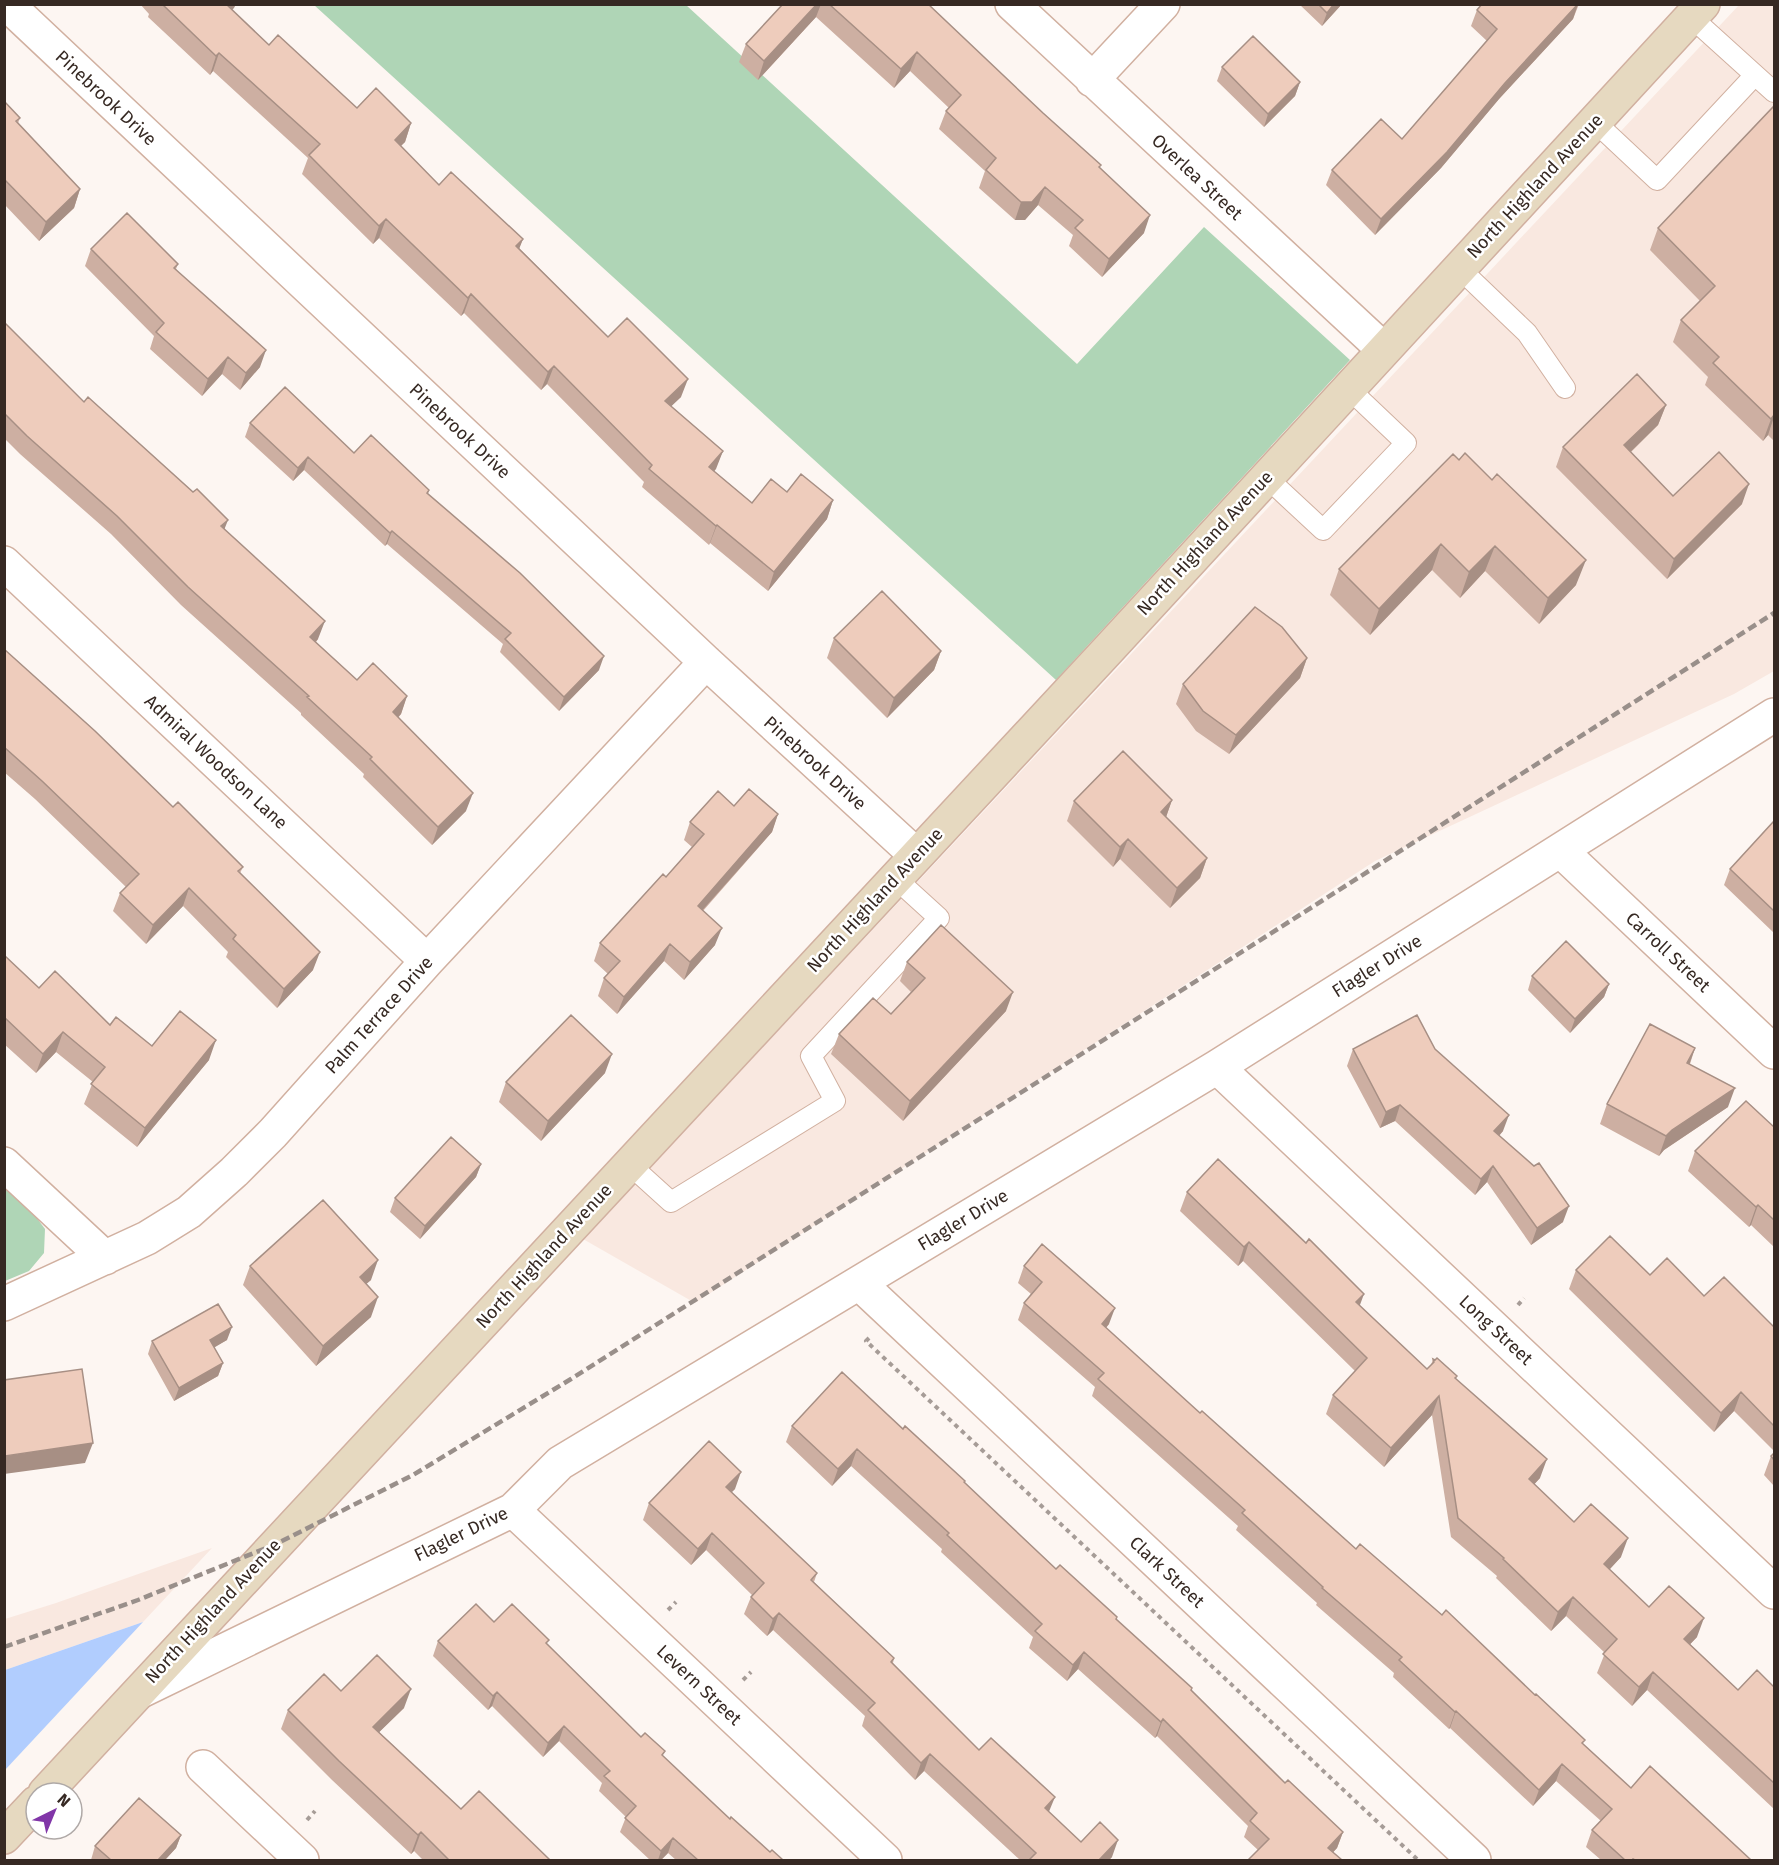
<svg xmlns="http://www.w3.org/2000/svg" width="1779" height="1865" font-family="'Fira Sans',sans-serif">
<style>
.built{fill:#f9e8e0}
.green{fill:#afd5b6}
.water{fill:#b1cdfe}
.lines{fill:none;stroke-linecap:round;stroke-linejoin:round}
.lane-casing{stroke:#d1b0a0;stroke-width:22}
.street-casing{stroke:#d1b0a0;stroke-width:36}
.secondary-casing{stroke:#d1b0a0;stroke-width:36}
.path{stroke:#a69c97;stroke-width:4;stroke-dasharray:4.5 4.5;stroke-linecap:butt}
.lane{stroke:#fff;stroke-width:20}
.street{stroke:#fff;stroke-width:33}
.secondary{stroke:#e6d9c0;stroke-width:33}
.rail{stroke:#998f8a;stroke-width:4.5;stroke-dasharray:9 4.5;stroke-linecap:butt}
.wall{fill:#cdafa2}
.shaded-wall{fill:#a78f84}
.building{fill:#eeccbc;stroke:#a78f84;stroke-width:1.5}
.labels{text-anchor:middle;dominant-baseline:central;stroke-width:5;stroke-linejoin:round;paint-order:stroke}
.street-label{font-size:18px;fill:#362923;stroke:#fff}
</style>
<rect width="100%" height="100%" fill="#fdf6f2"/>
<!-- built -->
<path class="built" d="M1739,5H1774V671L1734,694L1375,861L695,1303L583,1239Z
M212,1548L143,1622L5,1670V1619L56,1603Z"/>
<!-- green -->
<path class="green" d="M314,5H686L1077,364L1204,227L1350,360L1056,680Z
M4,1186L30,1209L45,1229L44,1253L29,1271L5,1281Z"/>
<!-- water -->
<path class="water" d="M143,1622L5,1770V1670Z"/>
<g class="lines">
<!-- lane casing -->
<g class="lane-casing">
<path id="lane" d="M1691,17L1774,92
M1594,121L1657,180L1755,75
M1459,268L1527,333L1565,388
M1266,477L1323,530L1406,443L1348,388
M629,1164L671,1202L835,1101L811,1056L939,918L895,878"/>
</g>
<!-- street casing -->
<g class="street-casing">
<path id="street" d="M7,4L706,662L916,855
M1012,4L1383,349
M1092,80L1163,4
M4,563L427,961
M1561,851L1774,1052
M1217,1067L1774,1592
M4,1164L105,1258
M859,1283L1474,1860
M4,1304L147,1238L189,1212L234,1172L273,1133L427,961L706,662
M513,1510L885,1860
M141,1691L513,1510L560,1463L1217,1067L1774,715
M203,1767L302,1860"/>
</g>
<!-- secondary casing -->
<g class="secondary-casing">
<path id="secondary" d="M45,1793L1107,651L1703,4
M4,1837L36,1803"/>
</g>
<!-- path -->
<path class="path" d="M1518,1305L1524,1298
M869,1338L866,1341L1418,1860
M668,1610L676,1602
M743,1680L751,1672
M307,1820L315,1811"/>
<!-- lane -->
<use href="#lane" class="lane"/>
<!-- street -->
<use href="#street" class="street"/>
<!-- secondary -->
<use href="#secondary" class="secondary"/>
<!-- rail -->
<path class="rail" d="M4,1647L138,1600L276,1544L413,1475L571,1379L1774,613"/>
</g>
<!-- wall -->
<path class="wall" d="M140,4H236L232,10L269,45L357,108L411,123L405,142L401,146L439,185L523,239L519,248L608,337L681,397L671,406L723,451L714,471L752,503L787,492L833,500L827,519L768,591L710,543L709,545L642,487L644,482L547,384L541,390L464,313L461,316L379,238L373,244L302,174L308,158L213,71L210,75L148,17L149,14Z
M783,4H928L1100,168L1144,233L1102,277L1069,246L1073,235L1038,205L1025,220H1015L979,188L985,171L939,129L946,111L949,108L910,71L894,88L816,17L758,80L739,62L746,44Z
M1299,4H1342L1322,26Z
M1482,4H1579L1573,19L1499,99L1441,168L1375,235L1326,185L1332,170L1402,139L1487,41L1471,26L1477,10Z
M1222,67L1300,82L1295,96L1264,127L1217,81Z
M4,101L20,118L18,123L80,189L74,208L39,241L4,204Z
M1774,106V441L1768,435L1763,441L1705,385L1708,377L1673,342L1681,320L1700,301L1650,250L1658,228Z
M91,249L178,264L176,269L260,367L240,390L222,374L202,396L150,349L154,336L85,266Z
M4,322L84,402L224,530L318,639L316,642L357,680L407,696L401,714L398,718L466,811L432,845L363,777L364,774L301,715V713L181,605L111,534L20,454L4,438Z
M1666,405L1658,425L1631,452L1673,496L1742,504L1667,579L1556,467L1563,447Z
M250,423L354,453L429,490L428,494L599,670L559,711L500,652L503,644L387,544L385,546L304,470L293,481L245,437Z
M1453,454L1576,585L1539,624L1485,571L1460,598L1432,570L1370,635L1330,595L1339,569Z
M834,638L941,651L934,670L887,718L827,658Z
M4,649L173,807L243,867L240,873L313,970L277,1008L226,957L228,952L183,906L146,944L113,911L120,893L126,887L35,799L4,772Z
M1307,658L1300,678L1229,754L1196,731L1176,704L1183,684Z
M1172,800L1166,817L1207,858L1200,878L1170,908L1120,859L1113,867L1067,821L1074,801Z
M734,806L778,814L772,832L703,911L715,945L684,980L664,961L617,1014L598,996L604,978L608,974L594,961L600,943L666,877L692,847L684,840L690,822Z
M1774,821V933L1724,885L1730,869Z
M4,955L39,988L152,1046L209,1060L137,1147L84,1104L93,1082L56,1052L36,1073L4,1044Z
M907,962L1006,1011L903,1121L831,1054L839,1034L891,1014L911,992L900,981Z
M1532,976L1609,984L1604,997L1570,1033L1528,990Z
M1695,1048L1690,1064L1728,1107L1664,1150L1659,1156L1600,1124L1607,1104Z
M1353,1049H1435L1503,1131L1499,1136L1563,1222L1531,1245L1487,1182L1475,1195L1395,1121L1380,1128L1347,1066Z
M605,1073L541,1141L499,1102L506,1082Z
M1774,1127V1247L1751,1225L1749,1227L1688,1171L1695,1151Z
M481,1164L476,1177L420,1239L390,1212L395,1198Z
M1187,1192L1360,1306L1427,1369L1431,1365L1433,1359L1457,1376L1456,1379L1540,1478L1534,1484L1574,1522L1621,1557L1609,1570L1649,1607L1697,1637L1690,1644L1738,1690L1774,1687V1809L1647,1690L1632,1706L1597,1673L1605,1653L1566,1616L1551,1631L1496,1578L1497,1576L1451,1537L1432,1415L1384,1467L1326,1414L1333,1395L1355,1371L1243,1261L1238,1266L1180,1211Z
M250,1266L371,1280L366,1284L371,1317L316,1366L243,1285Z
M1024,1266L1109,1324L1106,1328L1200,1413L1356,1549L1583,1744L1631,1788L1751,1860H1601L1586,1847L1592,1830L1601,1821L1556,1781L1533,1806L1450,1728L1449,1729L1393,1677L1394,1673L1316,1605L1317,1603L1236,1530L1238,1526L1092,1396L1095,1387L1018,1320L1024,1303L1031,1294L1018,1283Z
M1576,1270L1650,1275L1704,1296L1774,1327V1451L1734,1411L1714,1432L1569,1289Z
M227,1340L214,1347L223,1363L218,1376L174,1401L148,1354L152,1341Z
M792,1426L903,1429L965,1481L964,1483L1056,1569L1116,1620L1191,1690L1285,1783L1343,1832L1337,1848L1333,1852L1342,1860H1249L1258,1850L1244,1837L1248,1826L1157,1736L1155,1738L1078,1669L1067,1681L1029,1648L1033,1637L941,1552L942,1549L851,1466L832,1486L786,1442Z
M1774,1453V1486L1764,1475L1771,1456Z
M735,1489L731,1492L817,1573L814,1582L894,1658L893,1663L979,1750L1081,1842L1112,1857L1109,1860H1020L924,1771L915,1780L862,1726L865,1716L773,1630L767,1636L744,1614L751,1597L752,1595L706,1550L691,1565L643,1520L649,1503Z
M494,1622L547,1644L641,1737L730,1819L770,1852L783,1860H676L668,1853L661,1860H650L620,1832L626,1817L599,1791L602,1783L559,1741L543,1757L492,1706L488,1710L433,1656L438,1641Z
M341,1691L404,1708L379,1732L461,1809L550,1860H423L414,1851L411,1854L332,1780L281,1729L288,1710Z
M181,1835L176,1848L165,1860H91L95,1846Z"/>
<!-- shaded-wall -->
<path class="shaded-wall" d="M236,4L234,8L219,23L226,5Z
M817,4H821L816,17L758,80L764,61Z
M1334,4H1342L1322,26L1327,13Z
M1578,4L1573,19L1499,99L1441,168L1375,235L1381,219Z
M917,52L910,71L894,88L901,69Z
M219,53L213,71L210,75L216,56Z
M1300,82L1295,96L1264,127L1268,114Z
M411,123L405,142L388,158L395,140Z
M1045,187L1038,205L1025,220H1015L1021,202Z
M80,189L74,208L39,241L46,222Z
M1150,215L1144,233L1102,277L1109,259Z
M386,219L379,238L373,244L379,226Z
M523,239L516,257V246Z
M471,294L464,313L461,316L468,298Z
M266,350L260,367L240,390L246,373Z
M228,357L222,374L202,396L208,379Z
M554,366L547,384L541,390L548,372Z
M688,379L681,397L658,419L665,401Z
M1666,405L1658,425L1617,465L1624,445Z
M1774,415V417L1768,435L1763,441L1771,419Z
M723,451L716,469L703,485L709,467Z
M308,457L304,470L293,481L298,468Z
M1749,484L1742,504L1667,579L1674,559Z
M833,500L827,519L768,591L774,572Z
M228,520L221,538V526Z
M717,525L710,543L709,545L716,526Z
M392,531L387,544L385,546L390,533Z
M1441,544L1432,570L1370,635L1379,609Z
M1495,546L1485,571L1460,598L1469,572Z
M1586,560L1576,585L1539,624L1548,598Z
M325,621L318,639L304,655L310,637Z
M941,651L934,670L887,718L894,698Z
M604,656L599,670L559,711L564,697Z
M1307,658L1300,678L1229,754L1236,735Z
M407,696L401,714L386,730L393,712Z
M473,793L466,811L432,845L438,827Z
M1172,800L1165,820L1161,812Z
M778,814L772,832L691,923L698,906Z
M1128,839L1120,859L1113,867L1120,847Z
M1207,858L1200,878L1170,908L1177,888Z
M189,888L183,906L146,944L153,925Z
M722,928L715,945L684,980L690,962Z
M670,944L664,961L617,1014L624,997Z
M320,952L313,970L277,1008L284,989Z
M1609,984L1604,997L1570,1033L1575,1019Z
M1013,992L1006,1011L903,1121L910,1101Z
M63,1032L56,1052L36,1073L43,1054Z
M216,1040L209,1060L137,1147L145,1128Z
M1695,1048L1688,1068L1687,1063Z
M612,1054L605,1073L541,1141L548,1121Z
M1735,1088L1728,1107L1664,1150L1659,1156L1666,1136L1672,1130Z
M1400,1105L1395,1121L1380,1128L1386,1112Z
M1509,1115L1503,1131L1488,1148L1494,1131Z
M481,1164L476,1177L420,1239L425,1226Z
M1493,1166L1487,1182L1475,1195L1481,1179Z
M1758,1205L1751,1225L1749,1227L1756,1207Z
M1569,1206L1563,1222L1531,1245L1537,1228Z
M1249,1242L1243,1261L1238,1266L1244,1247Z
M378,1260L371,1280L352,1296L360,1277Z
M1364,1294L1357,1313L1356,1302Z
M378,1297L371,1317L316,1366L323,1346Z
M1115,1308L1109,1324L1095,1340L1102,1324Z
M232,1327L227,1340L205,1353L210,1340Z
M223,1363L218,1376L174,1401L179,1388Z
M1741,1392L1734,1411L1714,1432L1721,1413Z
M1439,1396L1432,1415L1384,1467L1391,1448Z
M93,1443L85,1463L4,1474V1458L5,1456Z
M857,1449L851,1466L832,1486L838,1469Z
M1547,1459L1540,1478L1522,1498L1529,1479Z
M741,1472L735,1489L720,1504L726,1487Z
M712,1533L706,1550L691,1565L698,1549Z
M1628,1538L1621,1557L1597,1583L1604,1564Z
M1573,1597L1566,1616L1551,1631L1558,1612Z
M779,1613L773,1630L767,1636L773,1619Z
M1704,1618L1697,1637L1677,1658L1684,1639Z
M1084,1652L1078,1669L1067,1681L1073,1665Z
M1653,1672L1647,1690L1632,1706L1639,1687Z
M411,1689L404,1708L366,1745L373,1727Z
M497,1692L492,1706L488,1710L493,1696Z
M1456,1711L1450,1728L1449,1729L1455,1712Z
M1163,1719L1157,1736L1155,1738L1161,1722Z
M564,1726L559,1741L543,1757L548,1743Z
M930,1754L924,1771L915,1780L921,1763Z
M1562,1764L1556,1781L1533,1806L1539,1790Z
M1055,1797L1048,1814L1045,1808Z
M421,1832L414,1851L411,1854L418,1835Z
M1343,1832L1337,1848L1326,1860L1328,1848Z
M181,1835L176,1848L165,1860H158Z
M673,1838L668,1853L661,1860H658L661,1851Z
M1118,1840L1112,1857L1109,1860H1099Z"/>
<!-- building -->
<path class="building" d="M162,4H226L269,45L278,35L357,108L376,88L411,123L395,140L439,185L451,172L523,239L516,246L608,337L627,318L688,379L665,401L723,451L709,467L752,503L771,479L787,492L801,474L833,500L774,572L717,525L716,526L649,469L652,465L554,366L548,372L471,294L468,298L386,219L379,226L309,155L320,144L219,53L216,56Z
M783,4H817L764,61L746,44Z
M829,4H928L1043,113L1101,165L1099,167L1150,215L1109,259L1075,228L1083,220L1045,187L1032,202H1021L986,170L996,158L946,111L961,95L917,52L901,69Z
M1318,4H1334L1327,13Z
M1482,4H1578L1505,83L1447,152L1381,219L1332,170L1381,119L1402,139L1497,29L1477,10Z
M1253,36L1300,82L1268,114L1222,67Z
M4,101L20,118L16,121L80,189L46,222L4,179Z
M1774,106V415L1771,419L1713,363L1719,357L1681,320L1715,286L1658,228Z
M127,213L178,264L174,268L266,350L246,373L228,357L208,379L156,332L164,323L91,249Z
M4,322L84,402L88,397L193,492L197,489L228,520L221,526L325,621L310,637L357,680L373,663L407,696L393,712L473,793L438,827L370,759L372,757L307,697L309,696L188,587L117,516L27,436L4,413Z
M1637,374L1666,405L1624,445L1673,496L1719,452L1749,484L1674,559L1563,447Z
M285,387L354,453L371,435L429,490L427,493L520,573L604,656L564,697L505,639L511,633L392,531L390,533L308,457L298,468L250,423Z
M1465,453L1492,480L1497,474L1586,560L1548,598L1495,546L1469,572L1441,544L1379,609L1339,569L1453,454L1459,460Z
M882,591L941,651L894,698L834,638Z
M1255,607L1282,627L1307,658L1236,735L1203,711L1183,684Z
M4,649L95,731L173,807L178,802L243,867L238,871L320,952L284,989L233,939L236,935L189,888L153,925L120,893L139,874L42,781L4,747Z
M1123,751L1172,800L1161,812L1207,858L1177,888L1128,839L1120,847L1074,801Z
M749,789L778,814L698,906L722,928L690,962L670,944L624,997L604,978L620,961L600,943L663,874L666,877L704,834L690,822L718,791L734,806Z
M1774,821V911L1730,869Z
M941,925L1013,992L910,1101L839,1034L873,998L891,1014L925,978L907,962Z
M1566,941L1609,984L1575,1019L1532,976Z
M4,955L39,988L55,971L110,1025L116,1017L152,1046L180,1011L216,1040L145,1128L91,1084L105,1067L63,1032L43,1054L4,1017Z
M571,1015L612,1054L548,1121L506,1082Z
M1417,1015L1435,1049L1509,1115L1494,1131L1534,1166L1539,1163L1569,1206L1537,1228L1493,1166L1481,1179L1400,1105L1386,1112L1353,1049Z
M1650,1024L1695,1048L1687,1063L1735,1088L1672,1130L1666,1136L1607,1104Z
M1746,1101L1774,1127V1220L1758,1205L1756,1207L1695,1151Z
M451,1137L481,1164L425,1226L395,1198Z
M1218,1159L1306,1243L1309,1239L1364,1294L1356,1302L1427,1369L1434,1362L1433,1359L1435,1360L1437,1358L1457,1376L1455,1378L1547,1459L1529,1479L1574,1522L1591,1504L1628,1538L1604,1564L1649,1607L1669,1586L1704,1618L1684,1639L1738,1690L1757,1670L1774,1687V1783L1653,1672L1639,1687L1603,1654L1617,1639L1573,1597L1558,1612L1503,1559L1504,1558L1458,1518L1439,1396L1391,1448L1333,1395L1367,1358L1249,1242L1244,1247L1187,1192Z
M323,1200L378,1260L360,1277L378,1297L323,1346L250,1266Z
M1610,1236L1650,1275L1667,1258L1704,1296L1724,1277L1774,1327V1426L1741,1392L1721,1413L1576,1270Z
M1042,1244L1115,1308L1102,1324L1200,1413L1202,1411L1356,1549L1360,1544L1442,1615L1446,1610L1535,1695L1536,1694L1585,1740L1582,1743L1631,1788L1650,1766L1751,1860H1635L1633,1859L1632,1860H1625L1592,1830L1612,1809L1562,1764L1539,1790L1456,1711L1455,1712L1399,1660L1402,1657L1322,1588L1323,1587L1242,1513L1245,1510L1098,1379L1104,1373L1024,1303L1042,1282L1024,1266Z
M218,1304L232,1327L210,1340L223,1363L179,1388L152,1341Z
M82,1369L93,1443L5,1456L4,1450V1380Z
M842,1372L903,1429L905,1426L965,1481L964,1482L1056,1569L1060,1565L1117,1617L1116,1619L1192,1688L1191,1690L1285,1783L1288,1780L1343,1832L1328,1848L1342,1860H1251L1249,1859L1269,1839L1250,1821L1257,1813L1163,1719L1161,1722L1084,1652L1073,1665L1035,1631L1042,1624L947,1535L949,1533L857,1449L838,1469L792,1426Z
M709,1441L741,1472L726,1487L817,1573L811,1580L894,1658L891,1662L979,1750L991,1738L1055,1797L1045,1808L1081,1842L1100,1822L1118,1840L1099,1860H1100H1029L1036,1853L930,1754L921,1763L868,1710L875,1703L779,1613L773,1619L751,1597L764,1583L712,1533L698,1549L649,1503Z
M1774,1453V1460L1771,1456Z
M476,1604L494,1622L512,1604L549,1640L546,1643L641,1737L645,1733L665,1751L662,1755L730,1819L731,1817L770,1852L772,1850L783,1860H698L673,1838L661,1851L625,1818L636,1806L604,1776L610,1771L564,1726L548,1743L497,1692L493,1696L438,1641Z
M377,1655L411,1689L373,1727L461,1809L479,1791L550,1860H449L421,1832L418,1835L339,1761L288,1710L324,1674L341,1691Z
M139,1798L181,1835L158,1860H111L95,1846Z"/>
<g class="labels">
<!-- street labels -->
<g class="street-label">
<text transform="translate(106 98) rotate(43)">Pinebrook Drive</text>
<text transform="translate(1197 177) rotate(43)">Overlea Street</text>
<text transform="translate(1535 186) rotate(-47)">North Highland Avenue</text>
<text transform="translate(460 431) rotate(43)">Pinebrook Drive</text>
<text transform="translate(1205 543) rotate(-47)">North Highland Avenue</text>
<text transform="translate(216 762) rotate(43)">Admiral Woodson Lane</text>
<text transform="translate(815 763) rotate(42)">Pinebrook Drive</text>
<text transform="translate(875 900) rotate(-47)">North Highland Avenue</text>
<text transform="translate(1668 952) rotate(43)">Carroll Street</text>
<text transform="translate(1377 966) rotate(-32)">Flagler Drive</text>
<text transform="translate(379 1015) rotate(-48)">Palm Terrace Drive</text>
<text transform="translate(963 1220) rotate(-31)">Flagler Drive</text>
<text transform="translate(544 1256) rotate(-47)">North Highland Avenue</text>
<text transform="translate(1496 1330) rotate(43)">Long Street</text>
<text transform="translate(461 1534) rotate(-26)">Flagler Drive</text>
<text transform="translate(1167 1572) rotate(43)">Clark Street</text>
<text transform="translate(213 1611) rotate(-47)">North Highland Avenue</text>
<text transform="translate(699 1685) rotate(43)">Levern Street</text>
</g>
</g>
<!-- border -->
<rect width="1779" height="1865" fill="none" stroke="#362923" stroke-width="12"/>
<!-- north arrow -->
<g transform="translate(54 1811) rotate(43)"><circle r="28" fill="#ffffff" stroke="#afa9a7" stroke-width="1.5"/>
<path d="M0-4.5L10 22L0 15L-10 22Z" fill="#8136a8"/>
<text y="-9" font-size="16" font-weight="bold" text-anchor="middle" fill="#362923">N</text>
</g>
</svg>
